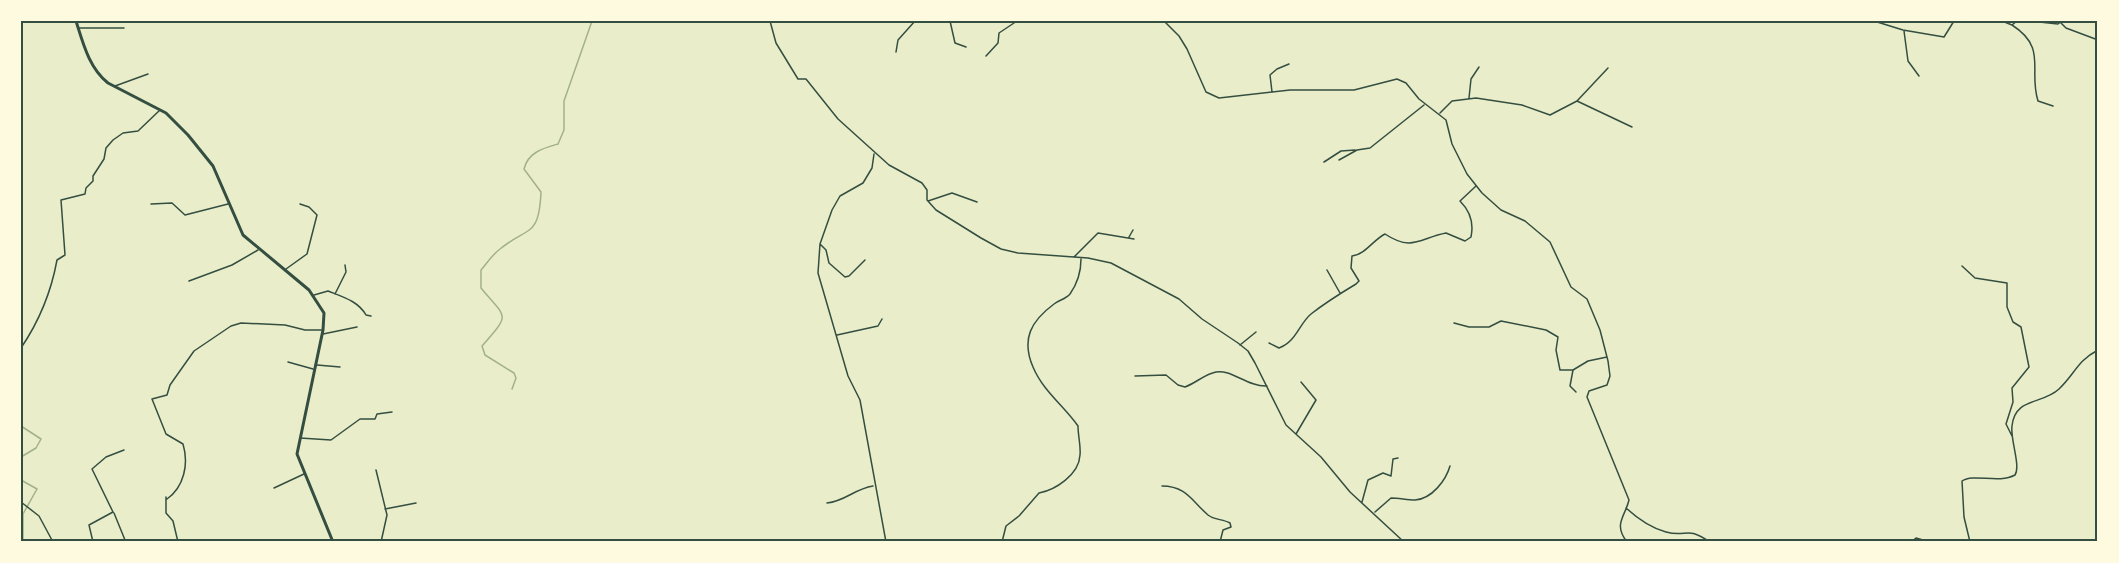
<svg xmlns="http://www.w3.org/2000/svg" width="2119" height="563" font-family="Jost,sans-serif">
<style>
.lines{fill:none;stroke-linecap:round;stroke-linejoin:round}
.stream{stroke:#a3b18a;stroke-width:1.5}
.minor{stroke:#344e41;stroke-width:1.5}
.secondary{stroke:#344e41;stroke-width:3}
.neatline{fill:none;stroke:#344e41;stroke-width:2}
</style>
<rect width="100%" height="100%" fill="#e9edc9"/>
<g class="lines">
<!-- stream -->
<path class="stream" d="M512,389L516,378L514,373L485,355L482,346C512,312 506,319 481,288V270C487,263 492,255 500,249C528,226 539,238 541,192L524,169C528,152 544,148 558,144L564,130V101L592,21
M21,426L41,439L36,448L21,457
M21,480L37,489L23,514V542"/>
<!-- minor -->
<path class="minor" d="M770,21L776,43L798,79H806L838,119L889,165L922,183L927,190V200L936,210L981,238L1001,249L1018,253L1088,258L1111,263L1179,299L1202,319L1238,343L1248,351L1255,363L1286,425L1321,457L1350,492L1404,542
M950,21L955,43L966,47
M1164,21L1179,36L1187,49L1206,92L1219,98L1290,90H1354L1397,79L1406,83L1419,99L1446,120L1452,144L1467,174L1482,193L1501,210L1525,221L1550,242L1571,287L1587,299L1600,330L1608,361L1610,376L1607,385L1589,391L1587,397L1629,500C1625,517 1613,524 1627,542
M1874,21L1903,30L1944,37L1954,21
M2002,21L2012,25L2017,21
M2030,21L2058,24L2062,21
M2061,23L2066,28L2098,40
M2012,25C2048,48 2028,70 2038,101L2053,106
M79,28H124
M1904,31L1908,61L1919,76
M896,52L898,40L915,21
M986,56L998,43L999,33L1017,21
M115,86L148,74
M1272,92L1270,75L1277,69L1289,64
M1469,98L1471,79L1479,67
M1577,101L1632,127
M1440,113L1452,101L1476,98L1522,105L1550,115L1577,101L1608,68
M874,154L872,168L863,183L840,196L832,210L820,244L818,273L848,376L860,400L886,542
M1339,160L1357,150L1370,148L1424,105
M1324,162L1341,151L1355,150
M928,201L952,193L977,202
M151,204L172,203L185,215L228,204
M1129,237L1133,230
M820,244L826,250L829,263L845,277L849,276L865,260
M1074,257L1098,233L1134,239
M1962,266L1975,278L2007,283V307L2013,322L2021,327L2029,367L2012,388L2013,402L2006,424L2012,436
M286,269L307,254L317,215L309,207L300,204
M1327,270L1340,293
M189,281L232,265L258,250
M335,294L346,272L345,265
M314,295L328,291C343,297 358,301 366,315L371,316
M1454,323L1469,327H1489L1501,321L1546,330L1558,337L1556,350L1560,370H1573L1588,361L1607,357
M323,334L357,327
M837,335L878,326L882,319
M1269,343L1279,348C1296,342 1299,324 1311,314C1325,303 1341,293 1356,284L1359,281L1351,268L1352,256C1366,254 1373,240 1385,234C1412,252 1420,238 1446,233L1465,241L1471,237C1474,223 1470,211 1460,201L1476,186
M1240,345L1256,332
M21,348C40,320 51,293 57,260L65,255L61,200L85,194L86,188L93,181V176L104,159L106,148L113,140L123,133L138,131L160,110
M288,362L313,369
M317,365L340,367
M1573,370L1570,386L1576,392
M1135,376L1166,375L1178,385L1185,387C1196,383 1205,374 1216,372C1231,369 1248,387 1267,386
M1296,434L1316,400L1301,382
M300,438L331,440L360,419H375L377,414L392,412
M376,470L387,515L381,542
M1162,486C1186,486 1192,501 1208,515C1214,520 1223,519 1230,523L1231,527L1223,530L1220,542
M274,488L304,474
M166,497V513L173,521L178,542
M167,499C184,487 189,464 183,444L166,434L152,399L167,395L170,385L194,351L231,326L241,323L285,325L305,330H322
M21,502L39,516L53,542
M1362,502L1368,480L1383,473L1391,476L1393,459L1398,458
M827,503C846,501 854,489 873,486
M1626,508C1638,519 1651,528 1666,532C1688,538 1685,525 1710,542
M385,509L416,503
M1375,512L1391,498C1399,498 1407,500 1415,500C1432,499 1446,480 1450,466
M114,513L125,540
M86,542H93L89,525L113,512L92,469L106,457L124,450
M1002,542L1006,526L1019,516L1039,493C1055,490 1079,475 1080,455C1081,446 1078,436 1078,426C1064,406 1043,391 1033,367C1021,339 1031,321 1054,304C1059,300 1066,299 1070,294C1077,284 1081,271 1081,259
M1911,542L1916,538L1930,542
M1970,542L1964,517L1962,481C1974,473 1998,484 2015,475C2021,466 2010,439 2012,426C2015,397 2042,405 2059,389C2075,374 2077,361 2098,350"/>
<!-- secondary -->
<path class="secondary" d="M76,21C83,43 89,68 108,83L166,113L188,135L213,166L243,235L309,290L324,313L323,330L297,454L333,542"/>
</g>
<!-- border -->
<rect width="2119" height="563" fill="none" stroke="#fefae0" stroke-width="45"/>
<rect x="22" y="22" width="2074" height="518" class="neatline"/>
</svg>
